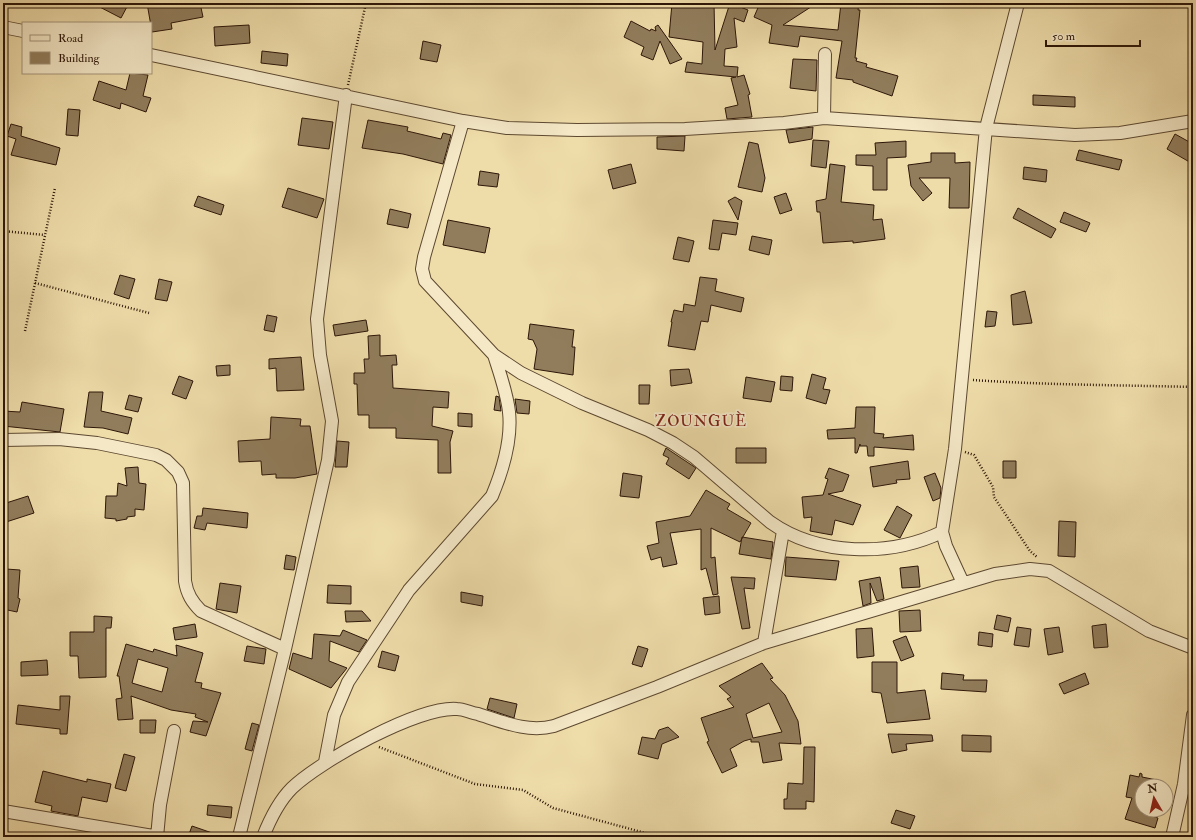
<svg xmlns="http://www.w3.org/2000/svg" width="1196" height="840" font-family="'IM FELL Double Pica',serif">
<style>
.building{fill:#917d5c;stroke:#2d1608;fill-rule:evenodd}
.lines{fill:none;stroke-linecap:round;stroke-linejoin:round}
.minor-casing{stroke:#5d4830;stroke-width:14}
.path{stroke:#2d1608;stroke-width:2.5;stroke-dasharray:1 2;stroke-linecap:butt}
.minor{stroke:#f4e8c7;stroke-width:12}
.labels{text-anchor:middle;dominant-baseline:central;stroke-width:3.5;stroke-linejoin:round;paint-order:stroke}
.quarter-label{font-size:15px;letter-spacing:1px;fill:#7a1f14;stroke:#f4e8c7}
</style>
<rect width="100%" height="100%" fill="#eedca9"/>
<filter id="stains"><feTurbulence type="fractalNoise" baseFrequency=".005" numOctaves="4"/><feColorMatrix values="0 0 0 0 .2 0 0 0 0 .09 0 0 0 0 .02 0 0 0 .5 -.17"/></filter>
<radialGradient id="worn" r=".72"><stop offset=".6" stop-color="#630" stop-opacity="0"/><stop offset="1" stop-color="#630" stop-opacity=".3"/></radialGradient>
<!-- building -->
<path class="building" d="M92,3H129L121,18Z
M147,3H200L203,17L171,23L172,29L152,32Z
M672,3H714L715,50L730,3L748,10L744,22L734,18L737,47L725,49L724,66L738,67L737,77L744,75L750,94L748,95L752,117L727,119L725,108L738,105L731,78L736,77L685,72L687,62L702,64L703,42L669,37Z
M760,3L775,7L782,3H817L783,25L838,30L841,3H859L858,10H860L855,58H857L856,61L867,64L866,67L898,76L892,96L853,82V80L836,78L842,41L800,36L798,47L769,43L772,25L754,17Z
M631,21L650,31L651,29L656,31L655,27L658,25L682,59L670,64L660,41L653,60L641,55L644,47L624,37Z
M249,25L250,43L215,46L214,27Z
M423,41L441,45L437,62L420,59Z
M262,51L288,54L287,66L261,63Z
M793,59L817,60L816,91L790,88Z
M130,73L148,75L143,96L151,98L146,112L121,103L120,109L93,100L99,81L126,90Z
M1033,95L1075,97V107L1033,105Z
M68,109L80,110L78,136L66,135Z
M302,118L333,122L329,149L298,145Z
M368,120L408,127L407,131L441,139L443,133L451,135L443,164L403,154L362,148Z
M11,124L22,127L21,136L60,148L56,165L11,155L16,139L7,136Z
M813,127L812,139L789,143L786,130Z
M1175,134L1193,144V164L1167,149Z
M685,136L684,151L657,149V137Z
M813,140L829,141L826,168L811,166Z
M906,141V157L887,158V190H873V166L856,165V155H876L875,143Z
M749,142L758,144L765,178L762,192L738,187Z
M1079,150L1122,160L1119,170L1076,160Z
M931,153H955V163L970,162L969,208H949L950,178H919L932,193L923,201L911,186L908,165L931,162Z
M631,164L636,183L613,189L608,170Z
M830,164L845,166L841,202L874,205L873,220L882,219L885,239L853,243V241L823,243L820,212H817L816,201L826,199Z
M1024,167L1047,170L1046,182L1023,179Z
M480,171L499,174L497,187L478,185Z
M288,188L324,199L317,218L282,207Z
M786,193L792,210L780,214L774,197Z
M198,196L224,205L221,215L194,206Z
M735,197L742,201L738,220L728,201Z
M1018,208L1056,229L1051,238L1013,218Z
M390,209L411,214L408,228L387,224Z
M1064,212L1090,223L1086,232L1060,222Z
M448,220L490,228L485,253L443,245Z
M713,220L738,223L736,235L722,233L719,250L709,249Z
M752,236L772,240L769,255L749,250Z
M678,237L694,241L689,262L673,259Z
M120,275L135,279L129,299L114,294Z
M700,277L717,279L715,291L744,298L741,312L711,305L708,322L701,321L695,350L668,346L672,322H671L674,310L683,312L684,304L695,306Z
M159,279L172,282L167,301L155,299Z
M1025,291L1032,323L1013,325L1011,295Z
M987,311L997,312L995,326L985,327Z
M267,315L277,317L274,332L264,330Z
M366,320L368,331L335,336L333,325Z
M530,324L574,330L572,347H575L573,375L534,369L537,349L533,340L528,339Z
M380,335V356L396,355L397,365H392L393,388L449,392L448,408L433,407L432,426L453,431L450,442L451,473H438V440L396,438V428H369V415H358L357,384H354V373H365L364,359H369L368,336Z
M301,357L304,390L277,391L276,368L269,369V359Z
M230,365V375L217,376L216,366Z
M689,369L692,383L671,386L670,370Z
M812,374L826,378L823,389L830,390L826,404L806,398Z
M179,376L193,381L186,399L172,394Z
M781,376L793,377L792,391L780,390Z
M746,377L775,382L771,402L743,398Z
M639,385H650L649,404H639Z
M89,392H103L101,411L132,418L128,434L103,428L84,427Z
M129,395L142,398L138,412L125,409Z
M496,396L499,397L501,411L494,410Z
M515,399L530,401L529,414L517,413Z
M22,402L64,409L60,432L3,426V411L20,412Z
M856,407H875L874,433L884,434L883,438L913,435L914,450L874,447V456H868L867,446H860V444L857,453H855V438L828,439L827,430L855,428Z
M458,413L472,414V427L458,426Z
M271,417L301,419L300,426H310L317,474L295,478H276V474L262,475L261,461L239,462L238,441L270,439Z
M337,441L349,442L347,467H335Z
M666,448L696,468L689,479L666,464L669,458L663,455Z
M736,448H766V463H736Z
M908,461L910,479L896,480L897,483L873,487L870,467Z
M1003,461H1016V478H1003Z
M138,467L139,483L146,484L144,510L135,509V516L127,517V519L116,521V519L105,518L106,496H117L118,483L127,486L125,468Z
M829,468L849,475L843,491L828,494L861,505L853,525L835,520L832,535L810,531L812,517L804,518L802,497L823,495L828,479L825,478Z
M623,473L642,476L639,498L620,496Z
M935,473L941,488L940,498L933,501L924,477Z
M706,490L730,504L727,509L751,523L740,542L711,528V558L715,557L718,594L713,595L706,568L701,570V529L670,533L677,564L663,567L661,557L651,560L647,546L659,543L656,522L690,516Z
M28,496L34,513L3,523V504Z
M897,506L912,515L900,538L884,530Z
M203,508L248,513L247,528L207,523L205,530L194,528L197,516H202Z
M1059,521L1076,522L1075,557L1058,556Z
M742,537L773,542L771,559L739,554Z
M286,555L296,557L294,570L284,569Z
M786,557L839,561L836,580L785,576Z
M918,566L920,587L902,588L900,568Z
M6,569L20,570L18,598L20,599L17,612L3,609Z
M731,577L755,578L754,589L744,588L750,628L742,629Z
M880,577L884,599L877,601L870,583L871,603L863,606L859,581Z
M220,583L241,586L237,613L216,609Z
M328,585L351,586V604L327,603Z
M461,592L483,596L482,606L461,602Z
M719,596L720,613L705,615L703,598Z
M920,610L921,631L900,632L899,611Z
M345,611H362L371,621L346,622Z
M997,615L1011,618L1008,632L994,629Z
M94,616L112,617L111,628H106V677L79,678L78,656H70V632H94Z
M195,624L197,637L175,640L173,628Z
M1106,624L1108,647L1094,648L1092,626Z
M1017,627L1031,629L1029,647L1014,645Z
M1059,627L1063,652L1048,655L1044,629Z
M872,628L874,656L857,658L856,629Z
M343,630L367,640L359,652L330,641L329,661L347,668L331,688L289,669L293,653L312,659L314,634L340,636Z
M979,632L993,634L992,647L978,645Z
M906,636L914,656L901,661L893,641Z
M126,644L153,652L154,649L177,656L176,645L203,653L195,682L202,683L201,688L221,693L206,736L190,732L193,721L208,722L195,717L196,714L171,710L131,696L133,719L118,720L116,699L122,698L119,676H117ZM138,659L168,668L162,692L132,683Z
M247,646L266,649L264,664L244,661Z
M638,646L648,649L642,667L632,664Z
M382,651L399,656L395,671L378,667Z
M47,660L48,675L21,676V662Z
M872,662H897V693L925,690L930,719L887,723L881,693L872,692Z
M762,663L773,678L770,679L785,695L798,721L801,744L779,743L782,760L763,763L759,742H751V739L744,741L730,749L737,766L722,773L707,742L709,741L701,718L734,707L727,699L731,697L719,686ZM769,703L782,732L753,738L746,714Z
M942,673L964,675L963,680H987L986,692L941,689Z
M1085,673L1089,684L1064,694L1059,684Z
M60,696H70L67,734H60V729L16,724L18,705L60,710Z
M490,698L517,704L514,718L487,709Z
M140,720H156L155,733H140Z
M252,723L259,725L252,751L245,749Z
M668,727L679,737L662,744L658,759L638,754L642,737L655,739L659,730Z
M888,734L932,735L933,741L906,744L907,750L892,753Z
M962,735L991,736V752L962,751Z
M804,747H815L814,802L806,801V809H784V799H787L788,783L803,784Z
M124,754L135,757L126,791L115,788Z
M43,771L87,782V779L111,784L107,802L82,797L78,816L51,811L52,806L35,802Z
M1140,773L1142,774V777L1162,781L1161,786H1142V813L1158,818L1155,828L1125,819L1132,798L1126,797L1130,775L1139,777Z
M208,805L232,807L231,818L207,815Z
M896,810L915,816L910,829L891,823Z
M192,826L218,835V837H188Z"/>
<g class="lines">
<!-- minor casing -->
<g class="minor-casing">
<path id="minor" d="M3,27L23,31
M151,55L463,121L507,128L577,130L685,129L784,123L824,118L1075,135L1120,133L1193,121
M824,118L825,54
M463,121L424,257L422,269L425,281L494,355L521,373L582,403L648,430L673,443L694,457L770,522C818,556 890,557 942,532
M3,440L59,439L97,443L156,455L166,460L178,472L183,483L185,581C187,594 192,602 201,611L285,649
M963,583L946,546L942,532L955,449L986,128L1018,3
M764,643L783,531
M325,762L334,715L348,682L409,590L492,496C502,472 512,439 509,412C507,393 500,374 494,355
M3,811L159,837
M157,837L160,805L174,731
M239,837L285,649L328,460L332,421L320,355L317,319L346,95
M263,837C270,819 278,802 292,788C320,761 419,706 457,709C464,709 471,713 478,714C503,722 528,733 554,726L657,687L764,643L995,574L1030,569L1049,571L1149,631L1193,648
M1172,837L1184,784L1193,715"/>
</g>
<!-- path -->
<path class="path" d="M348,85L366,3
M3,231L45,235
M35,283L149,313
M25,331L55,188
M973,380C1046,385 1119,385 1193,387
M965,452L974,455L993,487L994,497L1030,551L1037,557
M379,747L475,784L523,790L553,808L660,837"/>
<!-- minor -->
<use href="#minor" class="minor"/>
</g>
<g class="labels">
<!-- quarter labels -->
<g class="quarter-label">
<text x="701" y="421">ZOUNGUÈ</text>
</g>
</g>
<!-- margin -->
<rect width="1196" height="840" fill="none" stroke="#eedca9" stroke-width="16"/>
<rect x="4" y="4" width="1188" height="832" fill="none" stroke="#2d1608" stroke-width="2"/>
<rect x="8" y="8" width="1180" height="824" fill="none" stroke="#2d1608"/>
<!-- legend -->
<rect x="22" y="22" width="130" height="52" fill="#f4e8c7" stroke="#a4947b"/>
<rect x="30" y="35" width="20" height="6" fill="#f4e8c7" stroke="#a4947b"/>
<text x="58" y="42" font-size="12" fill="#2d1608">Road</text>
<rect x="30" y="52" width="20" height="12" fill="#917d5c" stroke="#a4947b"/>
<text x="58" y="62" font-size="12" fill="#2d1608">Building</text>
<!-- north arrow -->
<g transform="translate(1154 798) rotate(351)"><circle r="19" fill="#f4e8c7" stroke="#a4947b"/>
<path d="M0-3L7 15L0 10L-7 15Z" fill="#8f2418"/>
<text y="-6" font-size="11" font-weight="bold" text-anchor="middle" fill="#2d1608">N</text>
</g>
<!-- scale -->
<path d="M1046 40v6h94v-6" fill="none" stroke="#2d1608" stroke-width="2"/>
<text x="1052" y="40" font-size="12" fill="#2d1608" stroke="#f4e8c7" stroke-width="3" paint-order="stroke">50 m</text>
<rect width="100%" height="100%" filter="url(#stains)"/>
<rect width="100%" height="100%" fill="url(#worn)"/>
</svg>
